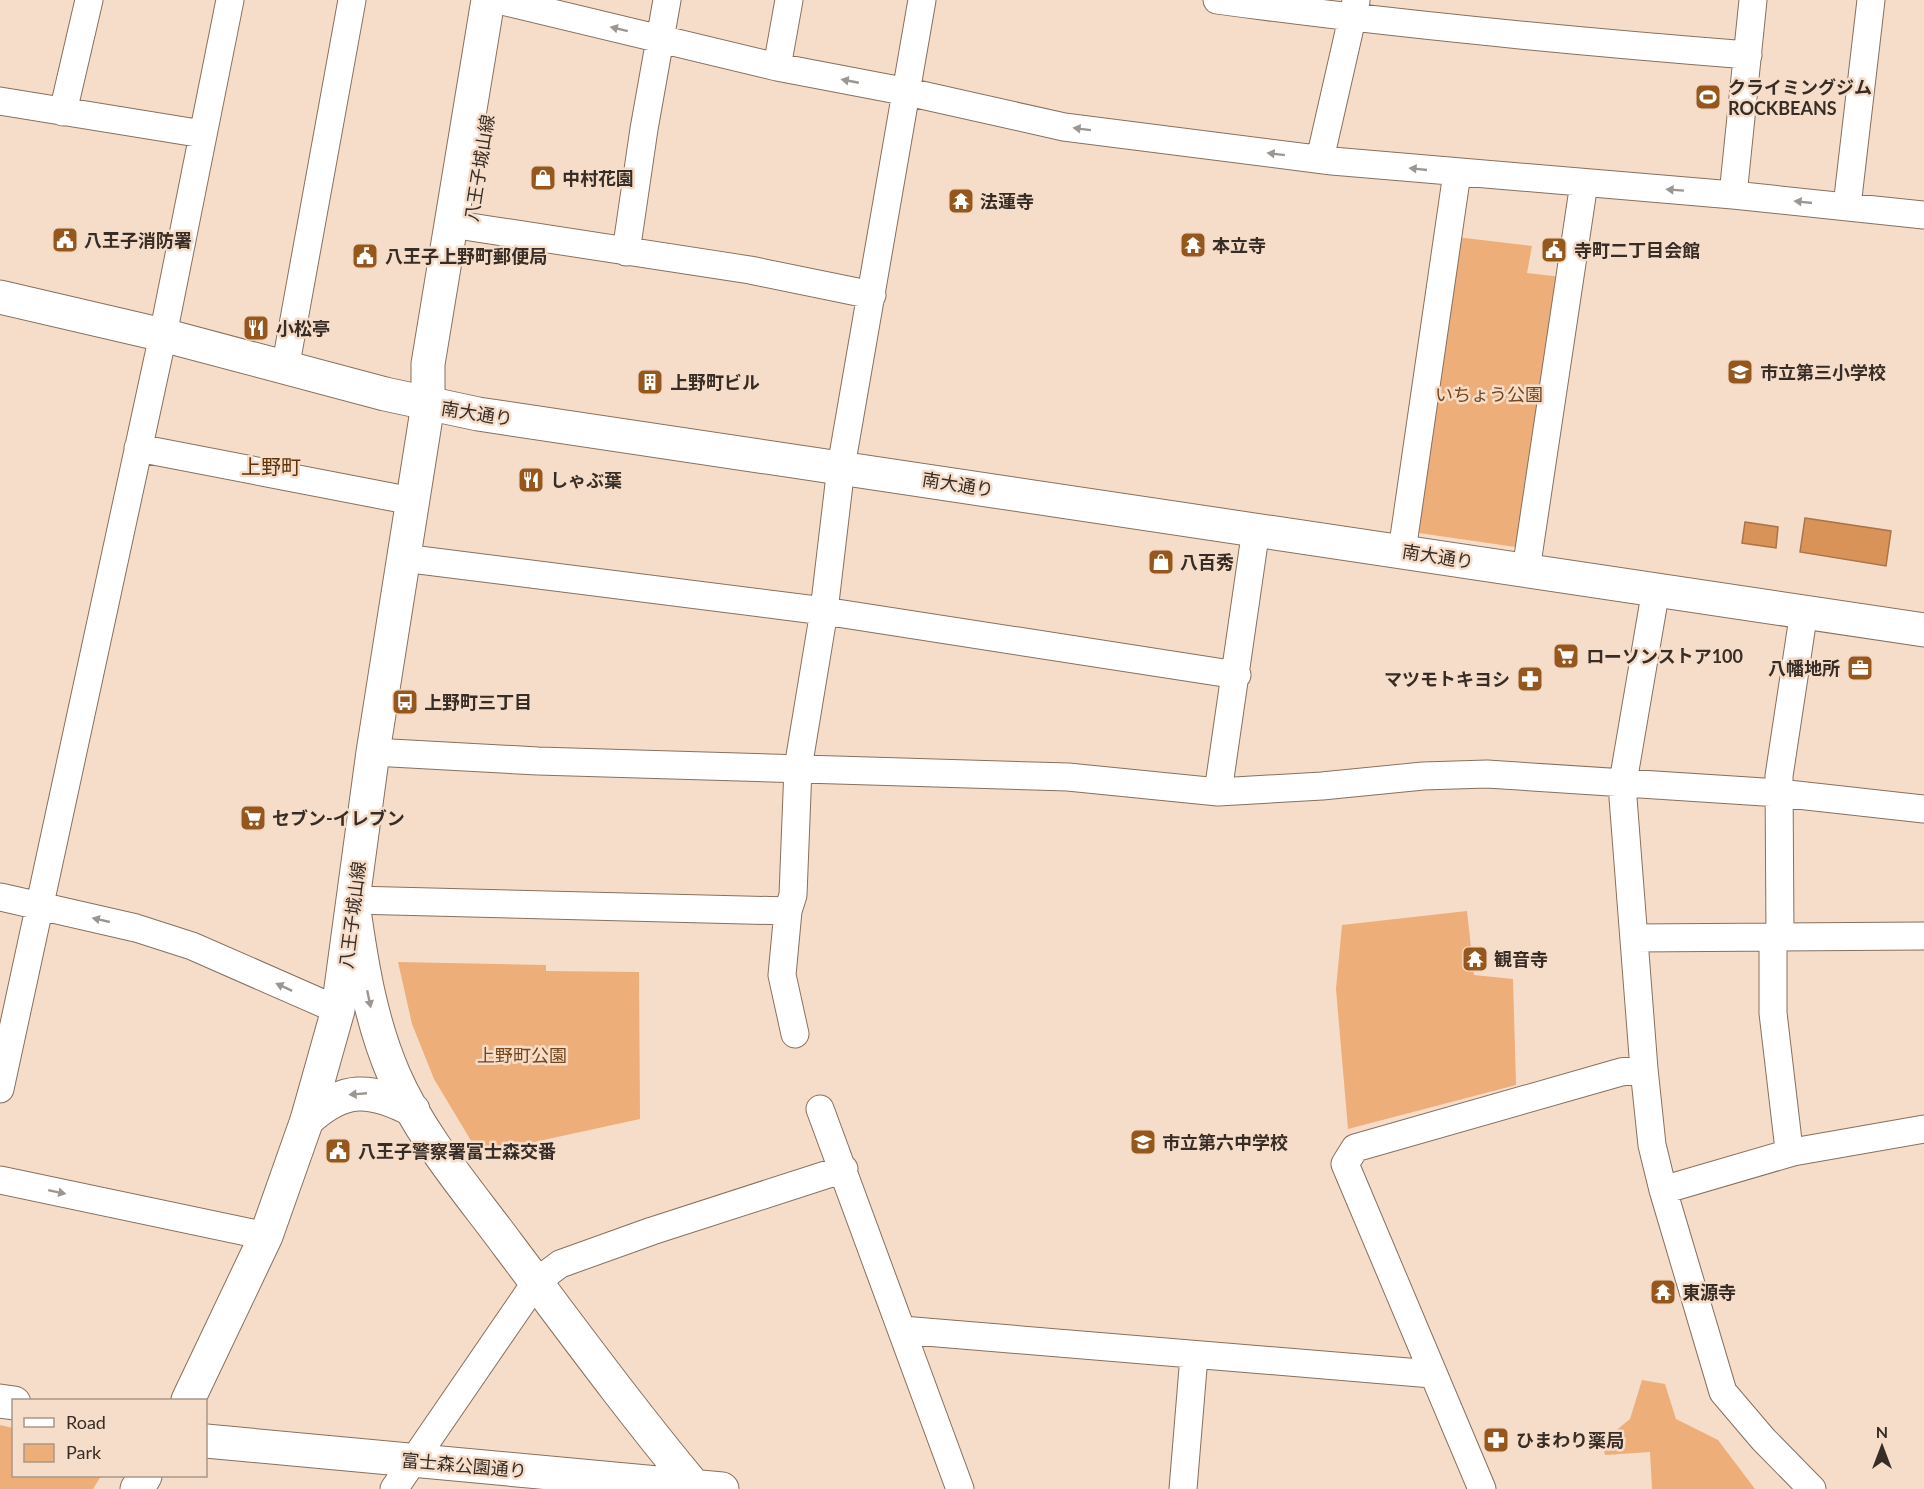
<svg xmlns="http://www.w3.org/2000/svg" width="1924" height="1489" font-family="Lato,'Noto Sans JP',sans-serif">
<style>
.green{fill:#edae7a}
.water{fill:#d99257;stroke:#a87448;stroke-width:1.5}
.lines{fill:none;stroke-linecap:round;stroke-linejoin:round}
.minor-casing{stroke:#86705f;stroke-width:29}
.tertiary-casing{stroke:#86705f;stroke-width:35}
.secondary-casing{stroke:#86705f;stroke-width:35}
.minor{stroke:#fff;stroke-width:27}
.tertiary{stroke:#fff;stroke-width:33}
.secondary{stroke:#fff;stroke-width:33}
.oneway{fill:#9b9692}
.labels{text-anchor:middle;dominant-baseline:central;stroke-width:5;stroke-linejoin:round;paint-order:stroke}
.poi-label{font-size:18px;font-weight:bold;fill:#372d26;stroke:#f6ddc9;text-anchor:start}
.street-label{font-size:18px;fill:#372d26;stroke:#f6ddc9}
.park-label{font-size:18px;fill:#75451a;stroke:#f6ddc9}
.neighbourhood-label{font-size:20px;fill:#5c3207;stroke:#f6ddc9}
</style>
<rect width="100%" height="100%" fill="#f6ddc9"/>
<!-- green -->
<path class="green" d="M1448,236L1532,246L1527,273L1570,278L1529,549L1405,531Z
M1467,911L1474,975L1513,979L1516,1085L1348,1129L1336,989L1342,925Z
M398,962L546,965V971L639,972L640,1119L479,1154L434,1079L412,1024Z
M1642,1380L1665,1384L1676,1419L1718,1440L1755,1489H1652L1650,1452L1605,1455L1602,1442L1630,1419Z
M0,1425L13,1428L14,1476H101L93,1489H0Z"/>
<!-- water -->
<path class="water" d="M1805,518L1891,531L1886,566L1800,552Z
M1745,522L1778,527L1776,548L1742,543Z"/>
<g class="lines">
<!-- minor casing -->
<g class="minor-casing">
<path id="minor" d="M498,0L777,67L908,92L1064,127L1332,161L1733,195L1924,215
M1217,0C1393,24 1570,41 1748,55
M777,67L789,0
M0,101L203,134
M63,112L89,0
M1320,159L1356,1
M1733,195L1753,0
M1847,206L1871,0
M451,224L750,270L872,295
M626,252L644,129L667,0
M285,369L352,0
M138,448L412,501
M1402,551L1457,173
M403,558L824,611L1237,675
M1526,570L1584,183
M1656,589L1623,782V798L1644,1069L1652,1145L1663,1190L1723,1392L1763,1439L1812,1489
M373,752L538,761L1068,777L1218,792L1322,786L1423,776L1487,774L1779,793L1924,809
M1218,792L1256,529
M0,897L136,928L192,946L338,1010
M353,900L788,911
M1635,938L1924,936
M1780,938L1779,776L1804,611
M1773,939V1013L1788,1141L1793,1152
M795,1034L782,975L788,911L793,895L798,768L824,611L841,467L922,0
M0,1089L163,335L230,0
M820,1109L960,1489
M0,1180L266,1236
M1663,1190L1793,1152L1924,1129
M902,1330L1432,1374
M394,1489L536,1282L560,1264L652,1231L844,1169
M1183,1489L1194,1356
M1482,1489L1345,1164L1355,1148L1621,1072L1644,1069"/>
</g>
<!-- tertiary casing -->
<g class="tertiary-casing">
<path id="tertiary" d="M0,297L163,335L385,394L478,414L1924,630
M355,917C363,972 372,1024 394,1075C421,1137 468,1191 508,1245C569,1326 629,1408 694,1486
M307,1120C344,1086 370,1088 413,1110
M0,1401L14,1403
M206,1441L722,1489"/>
</g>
<!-- secondary casing -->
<g class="secondary-casing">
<path id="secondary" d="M188,1400L266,1236L307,1120L338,1010L373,752L428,404V364L488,0
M137,1489L145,1476"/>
</g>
<!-- minor -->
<use href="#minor" class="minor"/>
<!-- tertiary -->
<use href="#tertiary" class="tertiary"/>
<!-- secondary -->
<use href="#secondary" class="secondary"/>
</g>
<!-- one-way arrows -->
<defs><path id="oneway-solid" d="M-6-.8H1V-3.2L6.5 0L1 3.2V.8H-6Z" transform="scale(1.5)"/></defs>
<g class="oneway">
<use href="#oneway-solid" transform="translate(619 29) rotate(-166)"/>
<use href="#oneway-solid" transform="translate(850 81) rotate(-169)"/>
<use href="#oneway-solid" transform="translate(1082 129) rotate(-173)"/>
<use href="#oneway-solid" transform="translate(1276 154) rotate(-173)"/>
<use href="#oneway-solid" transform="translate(1418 169) rotate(-174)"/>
<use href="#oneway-solid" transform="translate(1675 190) rotate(-176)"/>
<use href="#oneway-solid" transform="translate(1803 202) rotate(-174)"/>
<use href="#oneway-solid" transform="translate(101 920) rotate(-167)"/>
<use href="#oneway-solid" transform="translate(284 987) rotate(-155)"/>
<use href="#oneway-solid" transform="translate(369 999) rotate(78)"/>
<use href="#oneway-solid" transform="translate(358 1094) rotate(175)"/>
<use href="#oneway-solid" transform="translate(57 1192) rotate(12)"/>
</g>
<!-- icons -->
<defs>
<g id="stadium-square" transform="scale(1.35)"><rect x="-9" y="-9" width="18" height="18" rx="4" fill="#95571c" stroke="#f6ddc9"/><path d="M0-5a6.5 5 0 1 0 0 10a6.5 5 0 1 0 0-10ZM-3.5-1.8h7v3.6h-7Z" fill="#fff"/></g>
<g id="shop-square" transform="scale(1.35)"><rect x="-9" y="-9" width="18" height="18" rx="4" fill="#95571c" stroke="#f6ddc9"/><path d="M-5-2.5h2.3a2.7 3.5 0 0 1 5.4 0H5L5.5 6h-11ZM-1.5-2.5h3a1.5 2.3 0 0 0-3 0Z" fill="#fff"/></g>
<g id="temple-square" transform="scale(1.35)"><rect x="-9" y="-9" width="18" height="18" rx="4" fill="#95571c" stroke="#f6ddc9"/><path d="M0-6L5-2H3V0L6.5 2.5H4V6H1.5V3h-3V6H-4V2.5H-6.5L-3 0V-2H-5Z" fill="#fff"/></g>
<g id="civic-square" transform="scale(1.35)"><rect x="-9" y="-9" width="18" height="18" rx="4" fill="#95571c" stroke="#f6ddc9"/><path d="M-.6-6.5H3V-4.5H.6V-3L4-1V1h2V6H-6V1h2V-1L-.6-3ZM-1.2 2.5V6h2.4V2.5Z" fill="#fff"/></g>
<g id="restaurant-square" transform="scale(1.35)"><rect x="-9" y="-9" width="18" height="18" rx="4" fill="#95571c" stroke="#f6ddc9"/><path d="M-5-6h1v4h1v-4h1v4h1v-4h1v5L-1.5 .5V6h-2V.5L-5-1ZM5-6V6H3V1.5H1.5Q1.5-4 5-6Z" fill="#fff"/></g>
<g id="school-square" transform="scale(1.35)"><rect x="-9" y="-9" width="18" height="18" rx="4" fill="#95571c" stroke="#f6ddc9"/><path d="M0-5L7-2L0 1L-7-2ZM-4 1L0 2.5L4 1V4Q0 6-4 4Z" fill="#fff"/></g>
<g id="building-square" transform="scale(1.35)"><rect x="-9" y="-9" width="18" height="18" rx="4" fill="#95571c" stroke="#f6ddc9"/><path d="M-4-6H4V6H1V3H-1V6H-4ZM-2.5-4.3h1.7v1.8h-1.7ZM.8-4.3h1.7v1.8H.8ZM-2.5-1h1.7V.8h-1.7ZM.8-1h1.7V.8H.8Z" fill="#fff"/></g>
<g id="supermarket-square" transform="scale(1.35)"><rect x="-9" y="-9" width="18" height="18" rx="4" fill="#95571c" stroke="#f6ddc9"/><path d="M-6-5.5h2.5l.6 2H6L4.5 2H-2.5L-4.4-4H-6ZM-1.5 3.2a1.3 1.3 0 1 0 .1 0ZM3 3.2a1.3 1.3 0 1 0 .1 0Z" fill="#fff"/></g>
<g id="office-square" transform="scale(1.35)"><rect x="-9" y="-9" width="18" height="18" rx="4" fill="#95571c" stroke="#f6ddc9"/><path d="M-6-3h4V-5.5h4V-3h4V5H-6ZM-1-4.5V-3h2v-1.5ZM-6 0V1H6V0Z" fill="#fff"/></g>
<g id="pharmacy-square" transform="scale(1.35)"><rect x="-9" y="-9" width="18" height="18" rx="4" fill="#95571c" stroke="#f6ddc9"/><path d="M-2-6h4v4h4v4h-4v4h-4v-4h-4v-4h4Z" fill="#fff"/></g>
<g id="bus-square" transform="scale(1.35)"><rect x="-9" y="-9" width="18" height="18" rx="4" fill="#95571c" stroke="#f6ddc9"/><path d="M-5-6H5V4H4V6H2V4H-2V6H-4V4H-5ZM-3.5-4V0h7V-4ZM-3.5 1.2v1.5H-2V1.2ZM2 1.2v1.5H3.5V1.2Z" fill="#fff"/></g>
</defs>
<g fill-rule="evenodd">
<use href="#stadium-square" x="1708" y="97"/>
<use href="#shop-square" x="543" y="178"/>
<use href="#temple-square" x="961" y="201"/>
<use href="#civic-square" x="65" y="240"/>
<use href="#temple-square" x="1193" y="245"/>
<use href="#civic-square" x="1554" y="250"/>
<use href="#civic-square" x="365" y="256"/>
<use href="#restaurant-square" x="256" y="328"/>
<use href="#school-square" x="1740" y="372"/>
<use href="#building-square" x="650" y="382"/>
<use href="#restaurant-square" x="531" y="480"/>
<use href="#shop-square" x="1161" y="562"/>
<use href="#supermarket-square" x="1566" y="656"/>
<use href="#office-square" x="1860" y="668"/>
<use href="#pharmacy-square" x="1530" y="679"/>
<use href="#bus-square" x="405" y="702"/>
<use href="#supermarket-square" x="253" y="818"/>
<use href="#temple-square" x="1475" y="959"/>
<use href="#school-square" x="1143" y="1142"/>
<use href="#civic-square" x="338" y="1151"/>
<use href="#temple-square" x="1663" y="1292"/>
<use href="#pharmacy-square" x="1496" y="1440"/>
</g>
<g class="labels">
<!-- poi labels -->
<g class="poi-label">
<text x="1728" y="87">クライミングジム<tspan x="1728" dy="21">ROCKBEANS</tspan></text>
<text x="562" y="178">中村花園</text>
<text x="980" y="201">法蓮寺</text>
<text x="84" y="240">八王子消防署</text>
<text x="1212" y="245">本立寺</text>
<text x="1574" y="250">寺町二丁目会館</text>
<text x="385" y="256">八王子上野町郵便局</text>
<text x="276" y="328">小松亭</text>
<text x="1760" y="372">市立第三小学校</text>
<text x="670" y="382">上野町ビル</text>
<text x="550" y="480">しゃぶ葉</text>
<text x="1180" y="562">八百秀</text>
<text x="1586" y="656">ローソンストア100</text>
<text x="1840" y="668" text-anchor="end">八幡地所</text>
<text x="1510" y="679" text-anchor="end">マツモトキヨシ</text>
<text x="424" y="702">上野町三丁目</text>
<text x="272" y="818">セブン-イレブン</text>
<text x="1494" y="959">観音寺</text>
<text x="1162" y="1142">市立第六中学校</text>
<text x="358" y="1151">八王子警察署富士森交番</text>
<text x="1682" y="1292">東源寺</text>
<text x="1516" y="1440">ひまわり薬局</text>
</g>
<!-- street labels -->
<g class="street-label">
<text transform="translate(479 168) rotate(-81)">八王子城山線</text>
<text transform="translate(477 413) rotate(9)">南大通り</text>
<text transform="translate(958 484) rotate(9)">南大通り</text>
<text transform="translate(1438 556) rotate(9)">南大通り</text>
<text transform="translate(352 915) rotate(-83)">八王子城山線</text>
<text transform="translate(464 1465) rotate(5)">富士森公園通り</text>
</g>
<!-- park labels -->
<g class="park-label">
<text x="1489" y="394">いちょう公園</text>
<text x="522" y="1055">上野町公園</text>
</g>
<!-- neighbourhood labels -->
<g class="neighbourhood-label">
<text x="271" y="466">上野町</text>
</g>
</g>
<!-- legend -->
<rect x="12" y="1399" width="195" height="78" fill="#f6ddc9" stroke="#aa9788" stroke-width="1.5"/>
<rect x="24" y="1418" width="30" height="9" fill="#ffffff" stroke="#aa9788" stroke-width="1.5"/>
<text x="66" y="1429" font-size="18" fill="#372d26">Road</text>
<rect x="24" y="1444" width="30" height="18" fill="#edae7a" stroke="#aa9788" stroke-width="1.5"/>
<text x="66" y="1459" font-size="18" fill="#372d26">Park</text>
<!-- north arrow -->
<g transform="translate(1882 1447)" stroke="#f6ddc9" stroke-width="4.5" paint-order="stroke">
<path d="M0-4.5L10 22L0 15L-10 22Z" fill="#372d26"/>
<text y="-9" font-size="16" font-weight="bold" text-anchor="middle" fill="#372d26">N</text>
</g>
</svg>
